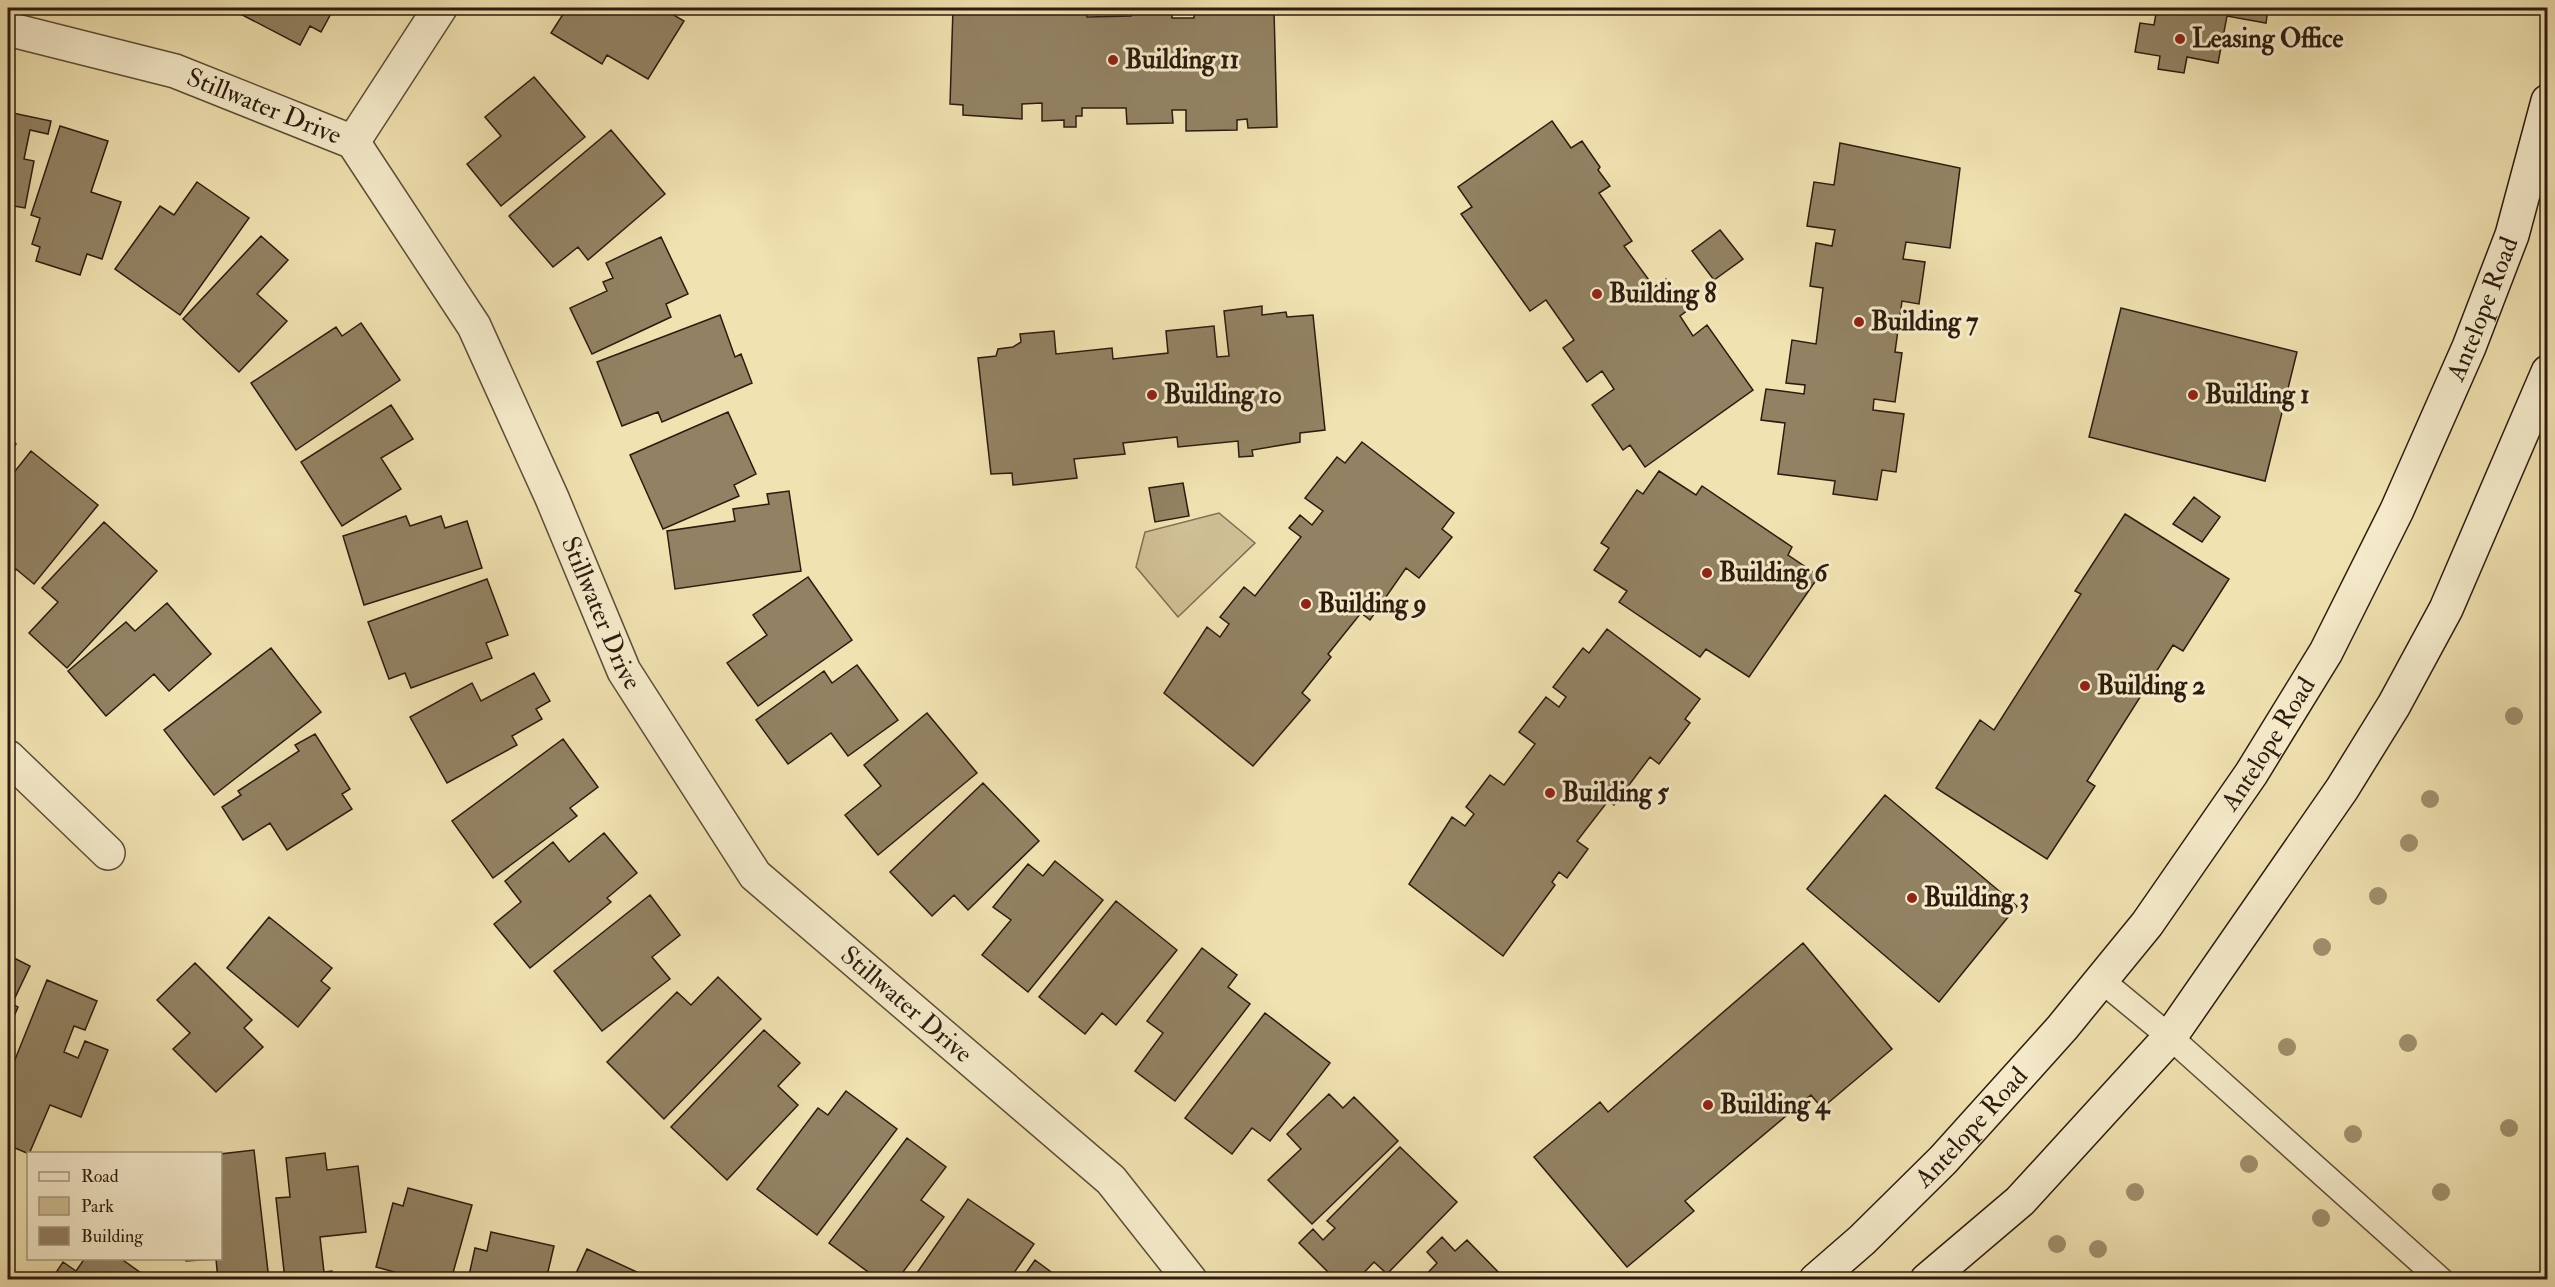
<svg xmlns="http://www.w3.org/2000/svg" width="2555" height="1287" font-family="'IM FELL Double Pica',serif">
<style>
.green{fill:#d0c095;stroke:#7e6e52;stroke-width:1.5}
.building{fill:#928263;stroke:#2c1b0e;stroke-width:1.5}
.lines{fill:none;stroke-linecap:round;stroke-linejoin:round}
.service-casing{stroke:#5d4d37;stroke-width:27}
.minor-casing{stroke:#5d4d37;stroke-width:36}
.secondary-casing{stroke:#2c1b0e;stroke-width:36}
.service{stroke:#f6eccc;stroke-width:24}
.minor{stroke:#f6eccc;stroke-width:33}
.secondary{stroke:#f6eccc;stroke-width:33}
.tree{fill:#a0906d}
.poi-dot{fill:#8f2418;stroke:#f6eccc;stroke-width:2}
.labels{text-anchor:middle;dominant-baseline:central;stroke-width:6;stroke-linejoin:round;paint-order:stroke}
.poi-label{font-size:26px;font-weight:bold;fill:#2c1b0e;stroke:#f6eccc;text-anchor:start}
.street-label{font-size:26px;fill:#2c1b0e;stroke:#f6eccc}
</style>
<rect width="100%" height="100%" fill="#f1e2b1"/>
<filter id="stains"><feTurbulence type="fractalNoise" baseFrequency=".00333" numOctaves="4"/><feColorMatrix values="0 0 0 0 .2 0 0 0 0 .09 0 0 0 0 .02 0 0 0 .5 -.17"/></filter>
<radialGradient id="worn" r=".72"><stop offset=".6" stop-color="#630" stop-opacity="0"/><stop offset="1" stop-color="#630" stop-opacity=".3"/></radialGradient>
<!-- green -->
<path class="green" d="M1219,513L1255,543L1178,617L1136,567L1145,532Z"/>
<!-- building -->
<path class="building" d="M229,8H334L321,32L310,26L300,45Z
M567,8H662L684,21L648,79L607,55L602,64L551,33Z
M953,8L1030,10L1086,8L1087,17L1131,16V8H1172V18H1194V8L1274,10L1277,127L1248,128L1247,119L1237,120V130L1186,131V110H1172L1173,123L1127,124L1126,108H1082V116H1076V127H1064V120L1042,121V103L1022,104V119L963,115V105L950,104Z
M2157,8H2268L2266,23L2227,16L2218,63L2187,57L2184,73L2158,69L2160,56L2135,52L2140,23L2154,25Z
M534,77L585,137L501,206L467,164L501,136L485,117Z
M8,112L51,121L48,134L30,130L24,159L34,161L25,208L8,205V207Z
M1552,121L1571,148L1582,141L1600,167L1598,170L1610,186L1599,193L1632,241L1624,246L1654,287L1666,279L1688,310L1680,316L1693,336L1707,325L1753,390L1645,467L1630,445L1623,450L1592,405L1614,389L1602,371L1587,382L1563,348L1574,340L1546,300L1530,311L1461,214L1472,207L1458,187Z
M60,126L108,141L91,192L121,202L102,259L87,254L80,275L36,261L40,247L32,244L40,218L31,215Z
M611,130L665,194L588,260L578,247L553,267L509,216Z
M1840,143L1960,168L1950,248L1906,242L1903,259L1925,262L1919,304L1902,301L1895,352L1902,353L1895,402L1874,399L1873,410L1904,414L1896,472L1882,470L1877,500L1833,494L1835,481L1778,474L1785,423L1761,420L1766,389L1804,394L1805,385L1786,383L1792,340L1816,344L1823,288L1810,286L1816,243L1832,246L1835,230L1807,226L1814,182L1834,185Z
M197,182L249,218L180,315L115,269L160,206L174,215Z
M1720,230L1743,259L1714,280L1692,251Z
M261,236L288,260L257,294L287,321L239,372L183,319Z
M661,237L688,294L666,304L671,317L592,354L570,308L607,291L603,282L613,278L606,263Z
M1262,306V315L1286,312L1287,317L1313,315L1325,430L1300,433V442L1252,450L1253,456L1239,457L1238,441L1178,447L1177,437L1123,443L1125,454L1074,459L1077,478L1013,485L1012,473L991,474L978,358L996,356L998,349L1013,347L1021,342L1020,334L1054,331L1056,354L1112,348L1113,359L1168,353L1166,331L1214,326L1217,357L1229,356L1224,311Z
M2121,308L2297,352L2265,481L2089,437Z
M720,315L735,357L741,354L752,383L662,422L658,412L622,426L597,362Z
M361,323L400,380L296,450L251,383L336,327L342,336Z
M391,405L413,439L381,458L401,489L342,526L301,462Z
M728,412L756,474L734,485L739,496L663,529L630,455Z
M8,438L16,444L8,456Z
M1362,442L1454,513L1442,529L1452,537L1419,578L1406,568L1370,620L1361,613L1328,654L1331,657L1302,693L1310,700L1253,766L1164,693L1207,627L1220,637L1229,624L1220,617L1244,587L1255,596L1301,537L1289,528L1300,515L1312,525L1323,511L1305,498L1337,457L1345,463Z
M31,451L98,505L34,584L16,569L8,579V480Z
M1659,471L1696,495L1702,486L1792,547L1788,555L1819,576L1749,677L1706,649L1700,657L1619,602L1627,591L1594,570L1609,548L1601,543L1637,490L1643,494Z
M1183,483L1189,516L1155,522L1149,488Z
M789,491L801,571L675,589L667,531L735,521L733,509L769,504L767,494Z
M2194,497L2220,517L2202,542L2173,524Z
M2125,514L2229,579L2183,651L2173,645L2087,781L2095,786L2047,859L1936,788L1980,720L1994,730L2081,594L2075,591Z
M406,516L410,526L441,516L445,528L467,521L482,568L364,605L343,536Z
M104,522L157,571L67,668L29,633L58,602L42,588Z
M808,577L852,640L758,706L727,663L767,635L753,615Z
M487,579L508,635L486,643L492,658L411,688L405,673L389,679L368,622Z
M167,603L211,654L169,691L154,674L106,716L68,671L126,622L135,631Z
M1607,629L1700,699L1685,719L1690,723L1659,764L1650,757L1614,805L1608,801L1577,841L1588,849L1567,878L1559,872L1552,882L1555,885L1503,956L1409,884L1452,817L1465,826L1474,814L1466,807L1490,775L1504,785L1535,744L1519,732L1546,697L1559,707L1566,697L1553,687L1583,648L1589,653Z
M271,648L321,712L214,795L164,730Z
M857,665L898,720L848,756L831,733L788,764L756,720L824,671L832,683Z
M534,673L550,701L536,709L542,719L512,736L517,745L447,783L410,717L472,683L481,701Z
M927,713L977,773L878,855L845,815L881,786L864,765Z
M315,734L350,789L342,794L352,809L287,850L270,823L243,840L222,807L241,795L238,791L299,751L295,745Z
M563,739L598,787L570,808L577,816L493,878L452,821Z
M983,783L1039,841L968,910L954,895L932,916L890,872Z
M1885,795L2017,906L1939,1002L1807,889Z
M604,833L637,873L607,898L611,902L530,968L494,924L521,902L505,881L553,842L569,862Z
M1055,861L1103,900L1028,992L982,955L1011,920L993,907L1028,864L1043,876Z
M650,895L680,935L652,957L670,979L602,1031L554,971Z
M1116,901L1177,950L1116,1025L1102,1013L1085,1034L1039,997Z
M269,917L332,968L321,981L330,988L298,1027L227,968Z
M1803,943L1892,1049L1822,1108L1811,1095L1685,1201L1694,1211L1627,1267L1534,1157L1600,1102L1608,1112Z
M1202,948L1237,975L1228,987L1250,1004L1175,1101L1135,1071L1163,1033L1147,1021Z
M8,955L30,966L12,1004L18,1007L8,1030Z
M195,963L252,1020L244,1028L263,1047L216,1092L173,1049L190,1033L157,1000Z
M718,977L761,1019L664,1119L607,1062L677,992L691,1005Z
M47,980L97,1001L85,1030L74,1026L64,1052L78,1058L85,1041L108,1050L81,1117L50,1105L29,1154L8,1145V1077Z
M1265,1013L1330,1063L1270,1141L1252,1128L1232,1154L1185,1118Z
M764,1030L800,1063L778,1086L798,1105L727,1180L671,1127Z
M846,1091L897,1129L817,1235L757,1189L818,1108L828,1115Z
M1329,1094L1343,1108L1354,1097L1398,1141L1312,1224L1268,1180L1301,1149L1287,1134Z
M907,1138L946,1167L921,1200L944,1217L897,1280H879L829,1243Z
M1400,1147L1457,1202L1387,1274L1374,1262L1357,1280H1336L1299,1243L1313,1229L1323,1240L1335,1228L1327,1221Z
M254,1150L269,1280H218L216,1259L186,1261V1258H220V1154Z
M325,1153L327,1170L358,1166L366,1232L320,1237L324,1272L332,1271L333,1280H285L276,1198L290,1197L286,1158Z
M408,1188L472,1205L451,1280H397L398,1273L376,1267L393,1203L403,1206Z
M968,1199L1034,1244L1009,1280H912Z
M491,1232L554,1246L546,1280H468L475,1248L487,1251Z
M1442,1237L1455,1251L1467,1240L1506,1280H1421L1437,1263L1427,1252Z
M587,1249L652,1279V1280H573Z
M85,1258H120L151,1280H51L63,1262L76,1271Z
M1035,1260L1062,1280H1021Z"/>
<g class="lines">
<!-- service casing -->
<g class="service-casing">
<path id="service" d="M2101,980L2170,1037L2441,1280"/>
</g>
<!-- minor casing -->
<g class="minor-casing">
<g id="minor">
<path id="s1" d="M8,29L175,71L353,142L474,326L552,498L624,671L755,875L1111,1180L1190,1280"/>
<path d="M353,142L440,8"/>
<path d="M8,757L108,853"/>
</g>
</g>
<!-- secondary casing -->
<g class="secondary-casing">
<g id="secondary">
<path id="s2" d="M1816,1280L1862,1240L1943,1160L2062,1028L2147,924L2251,774L2326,652L2397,510L2469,347L2512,235L2548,101"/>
<path d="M1927,1280L2020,1201L2170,1037L2342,789L2394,705L2446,609L2548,372"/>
</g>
</g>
<!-- service -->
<use href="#service" class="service"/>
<!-- minor -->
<use href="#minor" class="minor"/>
<!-- secondary -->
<use href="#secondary" class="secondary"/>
</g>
<!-- trees -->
<g class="tree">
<circle cx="2514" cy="716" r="9"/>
<circle cx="2430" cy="799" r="9"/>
<circle cx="2409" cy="843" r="9"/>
<circle cx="2378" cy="896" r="9"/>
<circle cx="2322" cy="947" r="9"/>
<circle cx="2408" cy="1043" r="9"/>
<circle cx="2287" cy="1047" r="9"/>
<circle cx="2509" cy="1128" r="9"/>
<circle cx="2353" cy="1134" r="9"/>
<circle cx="2249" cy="1164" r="9"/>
<circle cx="2135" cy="1192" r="9"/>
<circle cx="2441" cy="1192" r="9"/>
<circle cx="2321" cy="1218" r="9"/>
<circle cx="2057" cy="1244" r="9"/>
<circle cx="2098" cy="1249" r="9"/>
</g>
<!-- markers -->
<g class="poi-dot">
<circle cx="2180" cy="39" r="6"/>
<circle cx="1113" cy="60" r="6"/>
<circle cx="1597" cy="294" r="6"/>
<circle cx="1859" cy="322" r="6"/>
<circle cx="1152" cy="395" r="6"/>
<circle cx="2193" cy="395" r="6"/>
<circle cx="1707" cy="573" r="6"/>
<circle cx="1306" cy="604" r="6"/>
<circle cx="2085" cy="686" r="6"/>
<circle cx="1550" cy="793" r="6"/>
<circle cx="1912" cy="898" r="6"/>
<circle cx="1708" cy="1105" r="6"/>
</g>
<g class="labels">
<!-- poi labels -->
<g class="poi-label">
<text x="2192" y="39">Leasing Office</text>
<text x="1125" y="60">Building 11</text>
<text x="1609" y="294">Building 8</text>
<text x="1871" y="322">Building 7</text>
<text x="1164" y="395">Building 10</text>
<text x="2205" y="395">Building 1</text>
<text x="1719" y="573">Building 6</text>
<text x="1318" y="604">Building 9</text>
<text x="2097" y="686">Building 2</text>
<text x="1562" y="793">Building 5</text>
<text x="1924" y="898">Building 3</text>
<text x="1720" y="1105">Building 4</text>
</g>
<!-- street labels -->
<g class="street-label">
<text stroke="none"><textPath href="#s1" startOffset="268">Stillwater Drive</textPath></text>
<text stroke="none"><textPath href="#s2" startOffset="1190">Antelope Road</textPath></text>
<text stroke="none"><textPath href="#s1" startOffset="898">Stillwater Drive</textPath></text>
<text stroke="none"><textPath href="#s2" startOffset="704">Antelope Road</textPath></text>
<text stroke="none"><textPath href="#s1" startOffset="1402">Stillwater Drive</textPath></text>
<text stroke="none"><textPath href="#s2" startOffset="218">Antelope Road</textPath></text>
</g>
</g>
<!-- margin -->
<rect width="2555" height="1287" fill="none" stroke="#f1e2b1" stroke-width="30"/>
<rect x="9" y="9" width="2537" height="1269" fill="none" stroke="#2c1b0e" stroke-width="3"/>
<rect x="15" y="15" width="2525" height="1257" fill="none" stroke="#2c1b0e" stroke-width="1.5"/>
<!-- legend -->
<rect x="27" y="1152" width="195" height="108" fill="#f6eccc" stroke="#a59880" stroke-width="1.5"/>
<rect x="39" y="1172" width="30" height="9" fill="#f6eccc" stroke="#a59880" stroke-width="1.5"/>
<text x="81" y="1182" font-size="18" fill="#2c1b0e">Road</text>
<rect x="39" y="1197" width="30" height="18" fill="#d0c095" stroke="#a59880" stroke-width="1.5"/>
<text x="81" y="1212" font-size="18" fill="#2c1b0e">Park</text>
<rect x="39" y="1227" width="30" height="18" fill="#928263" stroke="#a59880" stroke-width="1.5"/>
<text x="81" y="1242" font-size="18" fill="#2c1b0e">Building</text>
<rect width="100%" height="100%" filter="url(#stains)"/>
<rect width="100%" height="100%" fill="url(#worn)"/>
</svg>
